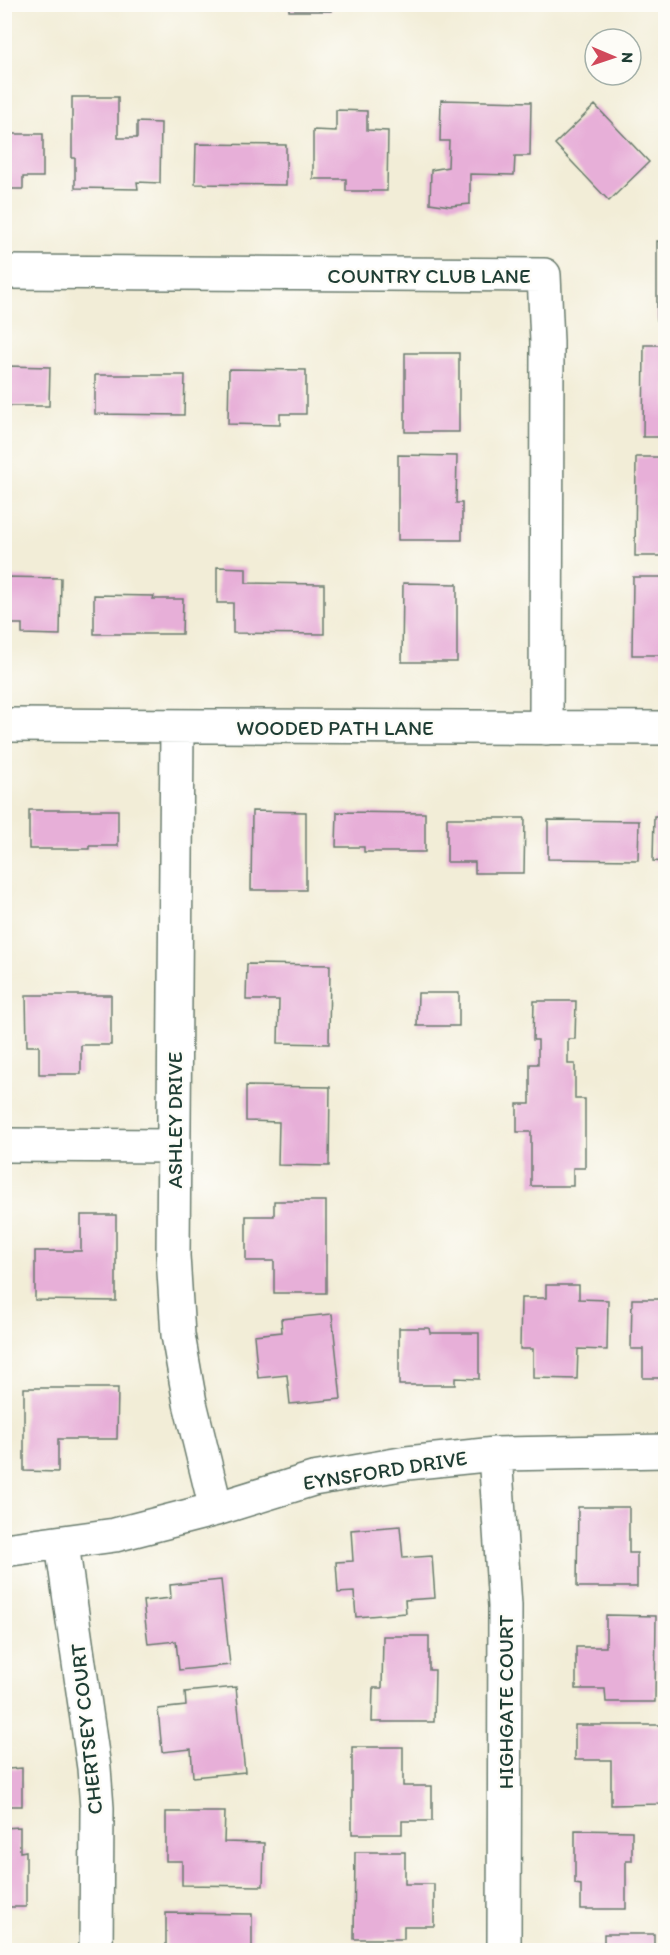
<svg xmlns="http://www.w3.org/2000/svg" width="670" height="1955" font-family="Itim,sans-serif">
<style>
.building{fill:#e7afd8}
.lines{fill:none;stroke-linecap:round;stroke-linejoin:round}
.minor-casing{stroke:#697b6d;stroke-width:36}
.minor{stroke:#fff;stroke-width:33}
.labels{text-anchor:middle;dominant-baseline:central;stroke-width:5;stroke-linejoin:round;paint-order:stroke}
.street-label{font-size:21px;fill:#1f3d34;stroke:#fdfcf7}
</style>
<rect width="100%" height="100%" fill="#fdfcf7"/>
<filter id="ink" filterUnits="userSpaceOnUse"><feTurbulence type="fractalNoise" baseFrequency=".0167" numOctaves="2"/><feDisplacementMap in="SourceGraphic" scale="12" xChannelSelector="R" yChannelSelector="G"/><feConvolveMatrix kernelMatrix="1 2 1 2 8 2 1 2 1" color-interpolation-filters="sRGB"/></filter>
<filter id="wash" filterUnits="userSpaceOnUse"><feTurbulence type="fractalNoise" baseFrequency=".008" numOctaves="4" result="noise"/><feDisplacementMap in="SourceGraphic" scale="24" xChannelSelector="R" yChannelSelector="G"/><feGaussianBlur stdDeviation="1.35" result="paint"/><feColorMatrix in="noise" values="0 0 0 0 0 0 0 0 0 0 0 0 0 0 0 0 0 1.4 0 .05"/><feComposite in="paint" operator="in"/></filter>
<g filter="url(#wash)">
<rect width="100%" height="100%" fill="#f2edd7"/>
<g id="blocks">
<!-- building -->
<path class="building" d="M289,4H331V11H289Z
M72,97H118V138H137V122L161,123L160,183L137,182L138,189L75,188V158H72Z
M441,100L531,102L530,156H515L514,175L470,174V204L450,206L430,203L431,170L448,167L449,141H440Z
M595,105L649,162L609,201L555,144Z
M336,110L367,111V130L388,131L387,191H346V179H313V130L336,131Z
M4,134H43V177H23V189H4Z
M196,144L286,145V185L195,184Z
M657,241L666,242V320H657Z
M644,345H666V437H643Z
M405,353H459V432H405Z
M4,366L50,367L49,406H4Z
M229,369L306,370V414H280V425L228,424Z
M95,375H185L184,415L95,414Z
M398,455L457,456L456,503H462V540H398Z
M636,457H666V556H635Z
M217,567L246,568V583L324,584V634L233,633V603H217Z
M4,577L61,578L60,635L22,634V624H4Z
M633,577H666V655H632Z
M403,583L457,584V662H402Z
M94,595L154,596L153,599H183L182,634H94Z
M29,810H118V846H89V849H29Z
M252,811L306,812V890H251Z
M337,812L425,813V852H364V847H336Z
M654,816H666V862L653,861Z
M447,818H525L524,873H475V862H447Z
M548,820L639,821L638,860L548,859Z
M247,964L330,965L329,1044L278,1043L279,1000H246Z
M418,993H459V1026H417Z
M26,995H111V1045H81V1074H39V1046H27Z
M534,1001H576L575,1039H568V1064H575V1099H585V1168H573V1186H531V1132H517V1104H530V1064H538V1040H533Z
M246,1086L330,1087L329,1166L278,1165L279,1122L246,1121Z
M274,1201H326V1293H274V1261H246V1216H274Z
M81,1215H116V1301L35,1300V1251H81Z
M546,1285H579V1299L608,1300L607,1350L578,1349L577,1379L533,1378V1349H520L521,1298H546Z
M632,1299H666V1378H643V1349H631Z
M332,1314L341,1399L290,1404L287,1375L258,1378L254,1335L282,1332L281,1319Z
M399,1328H429L430,1333H479V1379L455,1378V1385H399Z
M24,1388H118L117,1439H58V1472L24,1471Z
M578,1507H629V1553H637V1587H577Z
M400,1526L403,1558L432,1556L435,1598L405,1600L406,1613L356,1617L354,1592L338,1593L336,1562L353,1561L351,1530Z
M221,1580L230,1665L179,1670L176,1641L148,1644L143,1601L171,1598L170,1585Z
M606,1615L656,1616L655,1702H606L605,1689H576V1647H606Z
M383,1636H429V1670H435L434,1722H372L373,1688H382Z
M236,1687L245,1772L193,1777L191,1749L162,1752L158,1709L186,1706L185,1692Z
M575,1725H661V1804L611,1805V1760H575Z
M352,1747H403V1786H432V1821H402V1834H352Z
M4,1748H8V1769L22,1768V1806H4Z
M166,1812H225L224,1842L264,1843L263,1886L182,1885V1861H166Z
M20,1827V1852L26,1851V1907H4V1828Z
M575,1830L632,1831V1861H626V1909H581V1885L575,1884Z
M355,1852H405V1884H434V1926H404V1939H354Z
M166,1913L252,1914V1950H166Z
M604,1934H654V1950H573V1947H604Z"/>
</g>
</g>
<g filter="url(#ink)">
<use href="#blocks" fill-opacity="0" stroke="#697b6d" stroke-width="1.5"/>
<g class="lines">
<!-- minor casing -->
<g class="minor-casing">
<path id="minor" d="M4,272L544,275L547,342L546,728
M4,725L666,728
M177,727L173,1256L178,1335L190,1403L216,1509
M4,1145L174,1146
M495,1454L505,1606L504,1950
M62,1544L94,1768L97,1808L96,1950
M4,1550L115,1535L216,1509L313,1479L407,1463L495,1454L666,1451"/>
</g>
<!-- minor -->
<use href="#minor" class="minor"/>
</g>
</g>
<g class="labels">
<!-- street labels -->
<g class="street-label">
<text x="429" y="275">COUNTRY CLUB LANE</text>
<text x="335" y="727">WOODED PATH LANE</text>
<text transform="translate(174 1120) rotate(-90)">ASHLEY DRIVE</text>
<text transform="translate(385 1470) rotate(-9)">EYNSFORD DRIVE</text>
<text transform="translate(505 1702) rotate(-90)">HIGHGATE COURT</text>
<text transform="translate(86 1729) rotate(-96)">CHERTSEY COURT</text>
</g>
</g>
<!-- margin -->
<rect width="670" height="1955" fill="none" stroke="#fdfcf7" stroke-width="24"/>
<!-- north arrow -->
<g transform="translate(613 57) rotate(92)"><circle r="28" fill="#fdfcf7" stroke="#a4b0a9" stroke-width="1.5"/>
<path d="M0-4.5L10 22L0 15L-10 22Z" fill="#d1495b"/>
<text y="-9" font-size="16" font-weight="bold" text-anchor="middle" fill="#1f3d34">N</text>
</g>
</svg>
